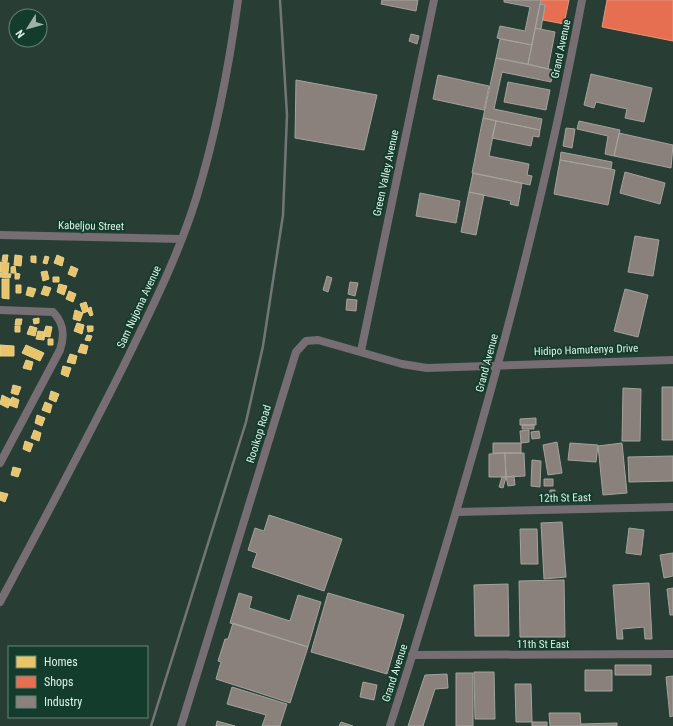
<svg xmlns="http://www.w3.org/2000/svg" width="673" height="726" font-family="'Roboto Condensed',sans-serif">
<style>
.homes{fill:#e9c46a;stroke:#e5d290}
.shops{fill:#e76f51;stroke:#e4967e}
.industry{fill:#8a817c;stroke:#a3a39c}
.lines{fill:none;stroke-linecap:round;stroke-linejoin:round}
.minor{stroke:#766e73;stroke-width:8}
.rail{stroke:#737676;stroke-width:2.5}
.labels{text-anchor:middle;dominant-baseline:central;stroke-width:4;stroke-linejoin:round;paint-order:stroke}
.street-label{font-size:11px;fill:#dcf2e7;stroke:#133c2c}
</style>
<rect width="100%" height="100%" fill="#283e35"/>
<!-- homes -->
<path class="homes" d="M3,255H8L7,262L2,261Z
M15,255L22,256L21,266L14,265Z
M57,255L64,258L62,266L54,263Z
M31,256H36V263L31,262Z
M45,256L49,257L47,264L43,263Z
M0,262L9,263L8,273L0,272Z
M15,266L16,273H11V267Z
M71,266L78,269L75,277L68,274Z
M47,271L49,279L43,281L41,272Z
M0,273L11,274L10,278L0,277Z
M15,273L20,274L19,279H15Z
M53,277H59V282H53Z
M2,279H9V299L2,298Z
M59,284L67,286L64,295L57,292Z
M16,285H21V293H16Z
M44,286L51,288L48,296L41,294Z
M28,287L36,289L33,297L26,295Z
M69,291L76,294L73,302L66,299Z
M86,302L89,311L83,313L80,304Z
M91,307L93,315L90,316L87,309Z
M75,310L83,313L80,321L73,319Z
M39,318V323L34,324L33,319Z
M16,319H22L21,325H15Z
M77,323L84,325L82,334L74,331Z
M15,326H20V332H15Z
M30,326L37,328L35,336L27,334Z
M46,326L52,327L50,337L43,336Z
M87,326H93V331L88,332Z
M38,331L45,332L44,340L36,339Z
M87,335L92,336L90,341L85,340Z
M48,339H53V345H48Z
M81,344L88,346L86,354L78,352Z
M0,345L14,346V356H0Z
M26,345L44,353L40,361L22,353Z
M70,354L77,356L75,364L67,362Z
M26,360L33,362L31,370L23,368Z
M63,366L71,368L68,377L61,374Z
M13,385L21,387L18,395L11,393Z
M51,391L59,394L56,402L49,399Z
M2,395L12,400L8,408L0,404Z
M12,397L19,400L17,408L9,405Z
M45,402L52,405L50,413L42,410Z
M37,415L45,418L42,426L35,423Z
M34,430L41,433L39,441L31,438Z
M25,441L33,444L30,452L23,449Z
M13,467L21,469L18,477L11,475Z
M0,492L8,494L5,502L0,500Z"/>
<!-- shops -->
<path class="shops" d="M541,0H569L564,24L543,20L545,5L540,4Z
M607,0H673V41L602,27Z"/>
<!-- industry -->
<path class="industry" d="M382,0H418L416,11L381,4Z
M504,0H541L532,45L497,38L500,26L525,31L530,7L504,2Z
M540,4L545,5L541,29L535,28Z
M535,28L555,32L548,69L528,64Z
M411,34L419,36L417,44L409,41Z
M500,39L532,45L528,64L496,58Z
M496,58L554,70L551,82L502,72L494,109L542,119L540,130L483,118Z
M591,74L652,88L644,122L625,118L627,109L596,102L594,108L584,105Z
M438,75L489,86L484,110L433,99Z
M296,80L377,95L364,150L295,138Z
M508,82L550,90L546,110L504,102Z
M483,118L496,121L489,156L529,164L527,175L532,176L530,185L472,173Z
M496,121L540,130L539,137L533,136L531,146L492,138Z
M579,121L620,130L614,156L605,154L608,136L577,129Z
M566,128L575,129L572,148L563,146Z
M619,133L673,145L671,168L614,156Z
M561,152L612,162L611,169L560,160Z
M560,160L615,170L608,205L554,194Z
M625,172L665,183L660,204L620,193Z
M473,173L522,183L518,206L510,204L511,201L469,192Z
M469,192L484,195L476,235L461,232Z
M420,193L460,201L456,223L416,216Z
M635,236L659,240L653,276L628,272Z
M327,276L332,278L328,292L323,290Z
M350,282L358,283L355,296L348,294Z
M625,289L648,295L638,337L614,331Z
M347,299L357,300L356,311L346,310Z
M662,387H673V440H662Z
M623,388L641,389L640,441H622Z
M536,418V425H520V419Z
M522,425H534V429H522Z
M529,430V442L521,443L520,431Z
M539,431L540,438L532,439L531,432Z
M557,442L562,473L548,475L543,445Z
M493,443H521V453H493Z
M570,443L598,445L596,462L568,460Z
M622,443L627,493L603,495L598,446Z
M505,453H524L525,476L506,477Z
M505,453L506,477H489V454Z
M673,456V481L629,482L628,457Z
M532,460L541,461L540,487L531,486Z
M514,476L515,485L508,486L506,477Z
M502,477H506L503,488L499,487Z
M544,479H553V486H544Z
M550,490H555V498H550Z
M269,515L342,539L324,591L252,567L257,553L248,550L255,528L264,531Z
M562,522L566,577L544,579L541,523Z
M629,528L644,530L641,555L626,553Z
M520,529H537L538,564H521Z
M673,553V576L664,578L660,555Z
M564,580L565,637H520L519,581Z
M649,583L652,639H645L644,627L622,629L623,639H617L613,585Z
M508,584L509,636H475L474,585Z
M673,588V615H670L667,589Z
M239,593L252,597L249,608L290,621L298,595L321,602L308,647L230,623Z
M328,593L404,615L387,674L311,652Z
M233,623L308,647L290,703L216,679L221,662L218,661L225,639H228Z
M615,665H651V675H615Z
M585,670H612V691H585Z
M474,672H494L495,719H475Z
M456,673H473V726H456Z
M447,674L448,688L435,689L423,726H408L425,675Z
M673,676V716L670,717L666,677Z
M363,682L377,685L374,700L360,697Z
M515,684H531L532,722H516Z
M232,687L287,704L280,726H262L266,715L227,704Z
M549,713H580L581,726H550Z
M217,721L235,726H216Z
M341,722L353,726H339Z
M532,722H547V726H532Z
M617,723V726H582L581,724Z"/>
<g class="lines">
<!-- minor -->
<path class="minor" d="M0,235L181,239
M0,310L53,312C64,323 65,335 60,350L0,463
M361,351L434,0
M457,512L673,507
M0,602C44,520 88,438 129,355C154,304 179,253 196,199C216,134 229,67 238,0
M412,655L673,654
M181,726L296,352L306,341L318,340L402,364L427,368L673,360
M390,726C466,488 536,247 582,0"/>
<!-- rail -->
<path class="rail" d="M151,726L246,422L263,346L283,215L287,115L280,0"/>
</g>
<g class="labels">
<!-- street labels -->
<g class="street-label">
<text transform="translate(561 49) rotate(-78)">Grand Avenue</text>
<text transform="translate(386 173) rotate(-78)">Green Valley Avenue</text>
<text transform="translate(91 226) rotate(1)">Kabeljou Street</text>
<text transform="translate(139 307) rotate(-65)">Sam Nujoma Avenue</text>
<text transform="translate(586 350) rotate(-2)">Hidipo Hamutenya Drive</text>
<text transform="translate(487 363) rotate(-75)">Grand Avenue</text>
<text transform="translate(259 434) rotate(-73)">Rooikop Road</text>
<text transform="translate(565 498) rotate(-1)">12th St East</text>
<text x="543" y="644">11th St East</text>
<text transform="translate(395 673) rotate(-72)">Grand Avenue</text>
</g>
</g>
<!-- legend -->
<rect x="8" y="646" width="140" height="72" fill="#133c2c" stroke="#638577"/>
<rect x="16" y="656" width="20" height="12" fill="#e9c46a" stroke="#638577"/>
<text x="44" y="666" font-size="12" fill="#dcf2e7">Homes</text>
<rect x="16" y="676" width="20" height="12" fill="#e76f51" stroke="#638577"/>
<text x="44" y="686" font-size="12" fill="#dcf2e7">Shops</text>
<rect x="16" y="696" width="20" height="12" fill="#8a817c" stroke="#638577"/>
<text x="44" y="706" font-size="12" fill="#dcf2e7">Industry</text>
<!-- north arrow -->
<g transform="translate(28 28) rotate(233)"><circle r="19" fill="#133c2c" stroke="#638577"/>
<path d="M0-3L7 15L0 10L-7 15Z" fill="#9db3a9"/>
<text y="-6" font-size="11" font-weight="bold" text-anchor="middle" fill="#dcf2e7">N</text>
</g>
</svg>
